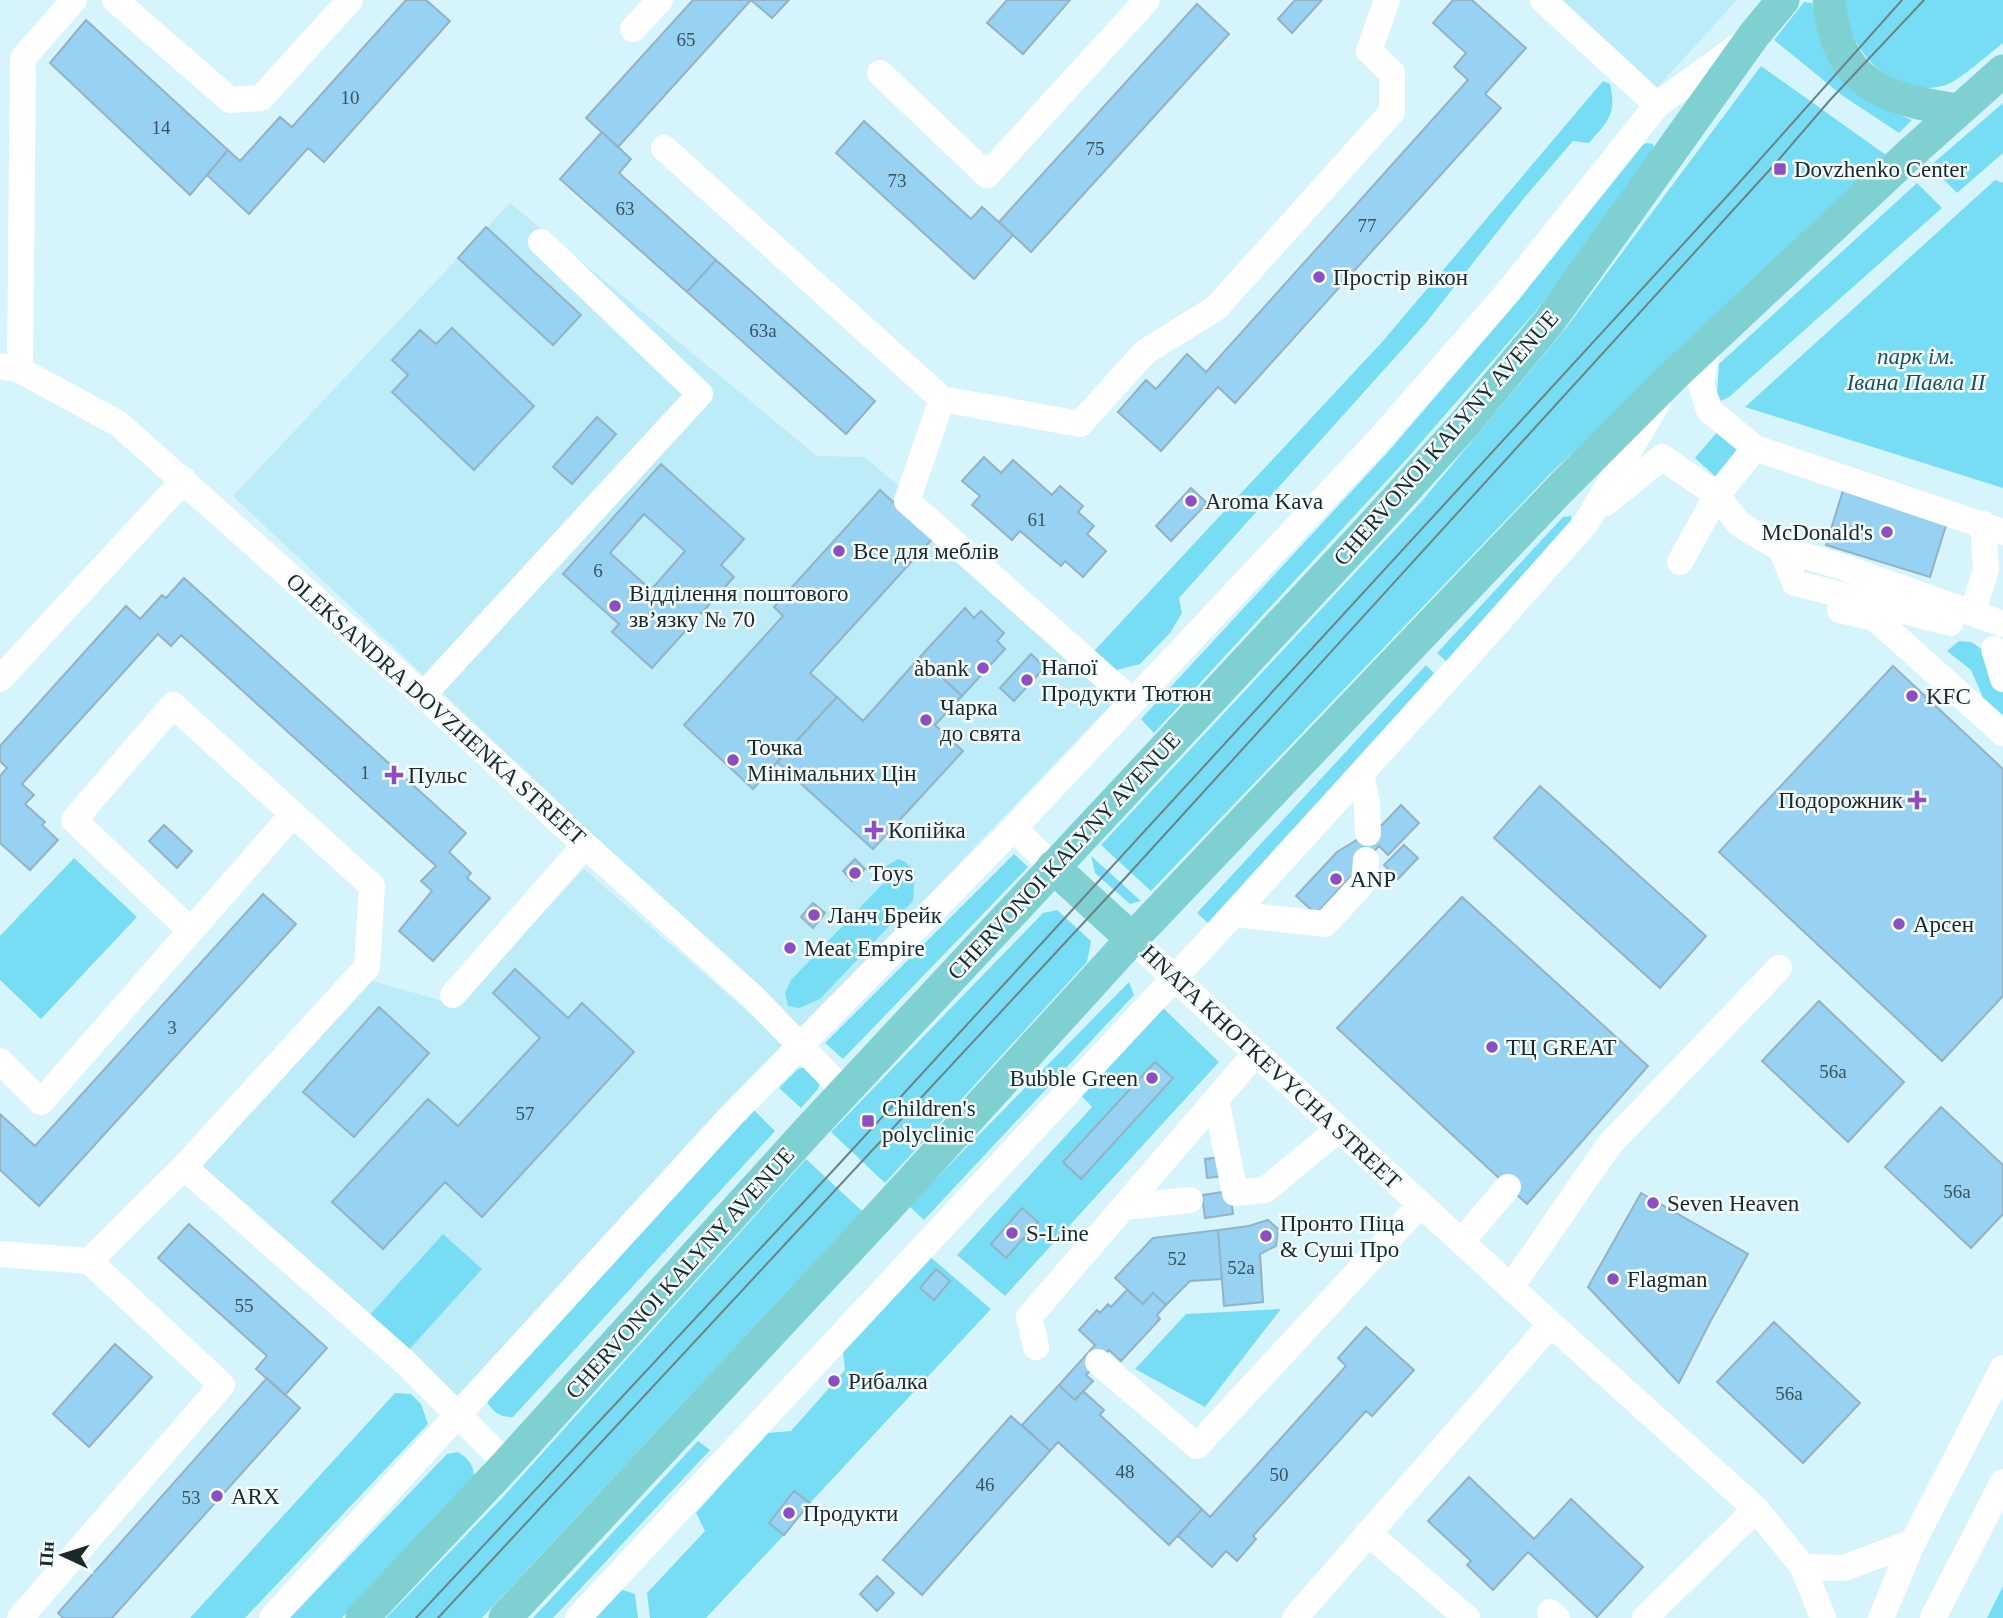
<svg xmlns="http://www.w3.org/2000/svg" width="2003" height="1618" font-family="Georgia,serif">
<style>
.built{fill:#bcecf8}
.green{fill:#77ddf5}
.building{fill:#98d2f2;stroke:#93b2c3;stroke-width:2;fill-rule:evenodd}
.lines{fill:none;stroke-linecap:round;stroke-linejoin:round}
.minor{stroke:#fff;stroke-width:26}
.major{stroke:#7fd0d1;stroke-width:33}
.tram{stroke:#6c8287;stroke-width:2}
.poi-dot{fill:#8e4ec3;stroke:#f5fdff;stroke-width:2.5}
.labels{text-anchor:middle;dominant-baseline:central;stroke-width:5;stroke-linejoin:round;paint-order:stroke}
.number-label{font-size:19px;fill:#3a535e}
.poi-label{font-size:23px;fill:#1a292c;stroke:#f5fdff;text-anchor:start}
.park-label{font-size:23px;font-style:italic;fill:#17525f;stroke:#f5fdff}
.street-label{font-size:23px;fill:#1a292c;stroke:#f5fdff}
</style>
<rect width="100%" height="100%" fill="#d6f4fc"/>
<!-- built -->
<path class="built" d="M1557,0H1737L1654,91Z
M510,203L817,456L865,457L1129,686L800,1029L233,496Z
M584,869L786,1045L445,1414L186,1183L369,980L457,1005Z"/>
<!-- green -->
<path class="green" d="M1843,0H2003V43C1990,53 1960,80 1946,85C1893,101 1847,50 1843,0Z
M1804,2L1812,3L1827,52L1878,106L1912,120L1899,133L1843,96L1774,40Z
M1761,66L1886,155L1549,475L1151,891L1101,845L1422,501L1566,328Z
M1603,81L1610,84C1617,114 1608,121 1589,143L1573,141L1524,198L1425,324L1179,598L1182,613L1170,633L1140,664L1113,671L1093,652L1383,341Z
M2003,103V153L1957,193L1930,166Z
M1647,143L1653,144L1655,156L1535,312L1403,463L1154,733L1141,719L1388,452L1517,302L1643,145Z
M1995,180L2003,183V488L1745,407Z
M1917,183L1942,208L1729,397L1721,401L1717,393L1719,364Z
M1719,430L1742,450L1717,478L1695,458Z
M1571,516L1572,522L1447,662L1437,653L1563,517Z
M1959,641L1971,642L1985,651L2003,693V717L1985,702L1971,670L1947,651Z
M1426,665L1434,673L1209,924L1197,913Z
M1014,854L1028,867L843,1059L825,1043Z
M1091,856L1141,901L1130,904L1095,873Z
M74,858L137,917L41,1019L0,980V936Z
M898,859L904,861L915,871L913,901L820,999L799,1008L788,1006L785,993L791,980L891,875L885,867Z
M1057,910L1091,941L1087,962L885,1183L831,1132L1043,913Z
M1129,982L1134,995L924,1220L909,1206Z
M1160,1005L1219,1062L1005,1296L957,1255L1092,1107L1079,1093Z
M805,1067L820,1082L818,1089L801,1108L779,1088L798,1069Z
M754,1110L775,1131L513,1417C500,1417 494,1413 487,1402Z
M806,1159L862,1211L482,1618H386L503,1497Z
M443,1234L482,1269L407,1352L368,1317Z
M928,1255L991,1309L810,1503L784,1535L706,1618H650L647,1593L705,1531L696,1513L768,1433L791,1431L845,1370L843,1351Z
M1281,1309L1205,1407L1135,1369L1186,1314Z
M395,1393L411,1394L421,1404L428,1424L245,1618H190Z
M698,1441L710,1450L553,1618H533Z
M458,1452C470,1459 473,1466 475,1479L342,1618H290L447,1454Z
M2003,1586V1618H1987Z
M620,1589L635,1594L638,1618H594Z"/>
<!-- building -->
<path class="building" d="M406,0H426L450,21L324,162L308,148L249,214L207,175L228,150L240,161L280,117L292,127Z
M693,0H751L618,147L586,118Z
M751,0H789L772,18Z
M1007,0H1070L1023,54L987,23Z
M1295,0H1322L1292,33L1278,19Z
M1453,0H1472L1526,48L1485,94L1501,108L1235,403L1218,387L1161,451L1118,412L1146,380L1156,389L1187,354L1206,372L1468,80L1454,67L1466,53L1433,23Z
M1197,4L1229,34L1031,252L999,222Z
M86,20L228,150L190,195L50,63Z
M864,121L971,219L982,207L1013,235L974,279L836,153Z
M602,132L631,159L619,173L716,260L687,292L560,179Z
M486,227L581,315L553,345L458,258Z
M716,260L875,401L846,434L687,292Z
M452,328L534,406L474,470L392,392L408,375L392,360L420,330L436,344Z
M597,417L616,434L572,484L553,467Z
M984,457L1001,473L1013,460L1052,495L1060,486L1083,506L1078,512L1094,526L1087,534L1106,551L1083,577L1065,561L1061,566L1020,531L1012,540L972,505L980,496L962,481Z
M661,464L744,539L721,565L734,577L652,668L612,632L619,624L563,574ZM644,514L685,551L651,590L610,553Z
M1844,487L1948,519L1930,577L1826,545Z
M1191,488L1207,503L1171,541L1156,526Z
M880,490L933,538L810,673L837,697L753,789L684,725L783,616L774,607Z
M184,578L466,833L449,852L471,873L467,878L490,898L433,961L399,931L432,891L421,881L436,866L181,635L171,646L158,634L22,784L34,795L25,804L45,822L42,825L58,840L30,870L0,843V776L7,768L0,761V746L126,606L140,619L162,595L166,598Z
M965,608L974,618L981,611L1004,633L997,641L1005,649L962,696L920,657Z
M1031,654L1045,667L1014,701L1000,688Z
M920,657L962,696L935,725L963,751L873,849L777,762L837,697L863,721Z
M1893,666L2003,769V996L1942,1061L1719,852Z
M1540,786L1706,936L1660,988L1494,838Z
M1401,805L1419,823L1388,855L1379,846L1316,914L1296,896L1337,852L1383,824Z
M164,825L192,851L177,868L149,841Z
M1404,845L1418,858L1398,879L1384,865Z
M855,859L865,869L852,881L843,871Z
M263,894L296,924L39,1206L0,1170V1114L35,1146Z
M1462,897L1648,1066L1527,1204L1337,1028Z
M813,903L825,913L813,928L801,917Z
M515,969L568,1018L582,1003L634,1052L482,1217L445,1182L383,1249L332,1202L428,1099L458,1126L540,1038L493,993Z
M1819,1001L1904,1082L1848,1142L1762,1061Z
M379,1007L429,1053L354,1137L303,1092Z
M1155,1062L1173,1078L1081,1179L1063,1162Z
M1941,1107L2003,1165V1214L1971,1248L1885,1167Z
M1222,1157L1225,1176L1207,1178L1205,1159Z
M1230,1191L1233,1214L1205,1218L1202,1195Z
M1641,1193L1748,1254L1710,1322L1679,1383L1588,1287Z
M1022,1208L1038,1222L1006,1258L991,1244Z
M1268,1220L1278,1229L1276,1246L1260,1254L1263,1302L1224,1306L1218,1230L1249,1226Z
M189,1224L327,1348L285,1395L256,1369L267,1356L158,1258Z
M1218,1230L1222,1279L1190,1281L1166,1305L1153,1293L1143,1304L1115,1278L1153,1238Z
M936,1269L950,1281L934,1300L920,1288Z
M1127,1290L1143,1304L1153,1293L1166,1305L1157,1315L1160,1319L1121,1361L1109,1350L1086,1375L1093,1381L1075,1400L1059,1385L1095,1345L1079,1330L1097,1310L1100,1313L1108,1304L1111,1307Z
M1774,1322L1860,1403L1803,1463L1717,1382Z
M1366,1327L1414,1370L1372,1416L1366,1411L1253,1536L1256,1539L1237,1561L1226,1551L1212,1567L1178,1536L1202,1509L1210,1517L1328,1386L1346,1366L1338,1358Z
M115,1344L152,1377L89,1447L53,1414Z
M267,1378L300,1408L112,1618H63L58,1613Z
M1059,1385L1075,1400L1083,1391L1104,1410L1100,1415L1202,1509L1169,1545L1058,1442L1050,1451L1022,1425Z
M1011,1416L1050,1451L922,1595L883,1560Z
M1469,1477L1534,1539L1571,1499L1643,1567L1597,1617L1528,1552L1493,1590L1467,1565L1471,1561L1428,1521Z
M794,1491L810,1503L784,1535L769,1523Z
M877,1576L894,1593L877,1611L860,1594Z"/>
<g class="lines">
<!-- minor -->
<path class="minor" d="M115,0L230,100L261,98L350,0
M1543,0L1657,105
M633,29L660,0
M880,73L987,175L1147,0
M664,148L942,399L907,501L1132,701
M1708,344L1701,384L1709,410L1755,448L2003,532
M0,366L20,370L119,424L423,695L585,845L754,998L845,1092
M20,370L23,58L74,0
M942,399L1080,424L1145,352L1216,308L1392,112V73L1369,51L1387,0
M1606,503L1662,457L1717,495L1739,524L1781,549L1840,566L1972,613L1986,570L1983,524
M1781,549L1795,583L1950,623
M1680,562L1717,495L1755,448
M1840,610L1875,618L2003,733
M1972,613L2003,624
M1994,649L2003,679
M0,679L184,480
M423,695L700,394L541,242
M1361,774L1367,803L1368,833
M1014,828L1053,867
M1234,914L1325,924L1364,882L1366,860
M1132,939L1551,1324L1756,1509L1803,1567L1823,1618
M453,995L585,845
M0,1061L41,1102L293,814
M1216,1099L1235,1193L1265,1190L1339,1129
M184,1167L406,1363L507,1464
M1125,1207L1190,1200
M1461,1242L1508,1187
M0,1254L89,1261L222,1385L20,1618
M89,1261L184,1167L367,967L372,886L173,705L74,820L191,931
M1511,1287L1609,1145L1779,968
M1036,1347L1029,1317L1256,1053
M1098,1362L1197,1446L1420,1205
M1368,1533L1467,1618
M1803,1567L1844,1568L1913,1542
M1550,1612L1557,1618
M272,1618L731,1116L1014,828L1377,442L1507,293L1657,105L1741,44
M578,1618L1205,945L1450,676L1586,523L1658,402
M1295,1618L1551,1324
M1645,1618L1756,1509
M1881,1618L1913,1542L2003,1368
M1933,1618L2003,1482"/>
<!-- major -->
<path class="major" d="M1829,0C1837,85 1883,99 1958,110
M1053,867L1132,939
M362,1618L507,1464L807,1132L1366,533L1462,427L1549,322L1754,35L1783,0
M505,1618L887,1208L1132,939L1560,489L1673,376L1911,153L2003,71"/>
<!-- tram -->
<path class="tram" d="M416,1618L840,1163L1730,193L1902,0
M438,1618L1127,876L1775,164L1830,100L1924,0"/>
</g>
<!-- markers -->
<g class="poi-dot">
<rect x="1773" y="162" width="14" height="14" rx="3.5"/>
<circle cx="1319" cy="277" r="7"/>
<circle cx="1191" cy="501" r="7"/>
<circle cx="1887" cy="532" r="7"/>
<circle cx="839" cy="551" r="7"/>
<circle cx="615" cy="606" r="7"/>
<circle cx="983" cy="668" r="7"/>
<circle cx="1027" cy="680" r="7"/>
<circle cx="1912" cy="696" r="7"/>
<circle cx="926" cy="720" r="7"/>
<circle cx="733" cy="760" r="7"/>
<path d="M390.5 764.5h7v7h7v7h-7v7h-7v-7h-7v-7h7z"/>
<path d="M1913.5 789.5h7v7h7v7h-7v7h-7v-7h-7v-7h7z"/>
<path d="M870.5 819.5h7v7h7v7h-7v7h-7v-7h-7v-7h7z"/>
<circle cx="855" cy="873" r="7"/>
<circle cx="1336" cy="879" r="7"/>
<circle cx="814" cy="915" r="7"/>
<circle cx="1899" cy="924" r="7"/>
<circle cx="790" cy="948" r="7"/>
<circle cx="1492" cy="1047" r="7"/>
<circle cx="1152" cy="1078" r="7"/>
<rect x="861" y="1114" width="14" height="14" rx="3.5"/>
<circle cx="1653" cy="1203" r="7"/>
<circle cx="1012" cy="1233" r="7"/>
<circle cx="1266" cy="1236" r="7"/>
<circle cx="1613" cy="1279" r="7"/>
<circle cx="834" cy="1381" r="7"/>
<circle cx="217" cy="1496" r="7"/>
<circle cx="789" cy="1513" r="7"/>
</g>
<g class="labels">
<!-- number labels -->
<g class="number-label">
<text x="686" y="39">65</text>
<text x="350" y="97">10</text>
<text x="161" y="127">14</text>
<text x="1095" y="148">75</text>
<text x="897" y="180">73</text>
<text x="625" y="208">63</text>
<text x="1367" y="225">77</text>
<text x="763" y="330">63а</text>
<text x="1037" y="519">61</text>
<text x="598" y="570">6</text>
<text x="365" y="772">1</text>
<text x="172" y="1027">3</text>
<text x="1833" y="1071">56а</text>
<text x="525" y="1113">57</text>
<text x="1957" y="1191">56а</text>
<text x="1177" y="1258">52</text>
<text x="1241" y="1267">52а</text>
<text x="244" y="1305">55</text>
<text x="1789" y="1393">56а</text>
<text x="1125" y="1471">48</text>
<text x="1279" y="1474">50</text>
<text x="985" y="1484">46</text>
<text x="191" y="1497">53</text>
</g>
<!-- poi labels -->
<g class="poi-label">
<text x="1794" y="169">Dovzhenko Center</text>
<text x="1333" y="277">Простір вікон</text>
<text x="1205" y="501">Aroma Kava</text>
<text x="1873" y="532" text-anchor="end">McDonald's</text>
<text x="853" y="551">Все для меблів</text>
<text x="629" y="593">Відділення поштового<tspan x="629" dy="26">зв’язку № 70</tspan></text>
<text x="1041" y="667">Напої<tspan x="1041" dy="26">Продукти Тютюн</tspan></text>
<text x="969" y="668" text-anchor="end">àbank</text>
<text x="1926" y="696">KFC</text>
<text x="940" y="707">Чарка<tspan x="940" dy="26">до свята</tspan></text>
<text x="747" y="747">Точка<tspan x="747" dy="26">Мінімальних Цін</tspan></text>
<text x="408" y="775">Пульс</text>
<text x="1903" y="800" text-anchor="end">Подорожник</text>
<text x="888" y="830">Копійка</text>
<text x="869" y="873">Toys</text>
<text x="1350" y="879">ANP</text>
<text x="828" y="915">Ланч Брейк</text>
<text x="1913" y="924">Арсен</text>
<text x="804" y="948">Meat Empire</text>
<text x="1506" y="1047">ТЦ GREAT</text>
<text x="1138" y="1078" text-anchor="end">Bubble Green</text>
<text x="882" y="1108">Children's<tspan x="882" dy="26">polyclinic</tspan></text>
<text x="1667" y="1203">Seven Heaven</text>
<text x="1280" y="1223">Пронто Піца<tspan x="1280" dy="26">&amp; Суші Про</tspan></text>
<text x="1026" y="1233">S-Line</text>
<text x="1627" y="1279">Flagman</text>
<text x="848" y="1381">Рибалка</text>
<text x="231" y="1496">ARX</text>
<text x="803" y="1513">Продукти</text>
</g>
<!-- park labels -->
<g class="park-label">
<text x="1916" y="356">парк ім.<tspan x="1916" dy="26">Івана Павла II</tspan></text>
</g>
<!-- street labels -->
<g class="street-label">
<text transform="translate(1446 438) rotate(-49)">CHERVONOI KALYNY AVENUE</text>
<text transform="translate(436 709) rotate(42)">OLEKSANDRA DOVZHENKA STREET</text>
<text transform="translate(1064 856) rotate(-47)">CHERVONOI KALYNY AVENUE</text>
<text transform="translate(1271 1067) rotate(43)">HNATA KHOTKEVYCHA STREET</text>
<text transform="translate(680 1273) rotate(-48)">CHERVONOI KALYNY AVENUE</text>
</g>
</g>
<!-- north arrow -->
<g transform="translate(63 1555) rotate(274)" stroke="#f5fdff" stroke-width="5" paint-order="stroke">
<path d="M0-5L12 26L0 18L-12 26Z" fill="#1a292c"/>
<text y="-10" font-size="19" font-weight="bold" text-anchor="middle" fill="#1a292c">Пн</text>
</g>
</svg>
